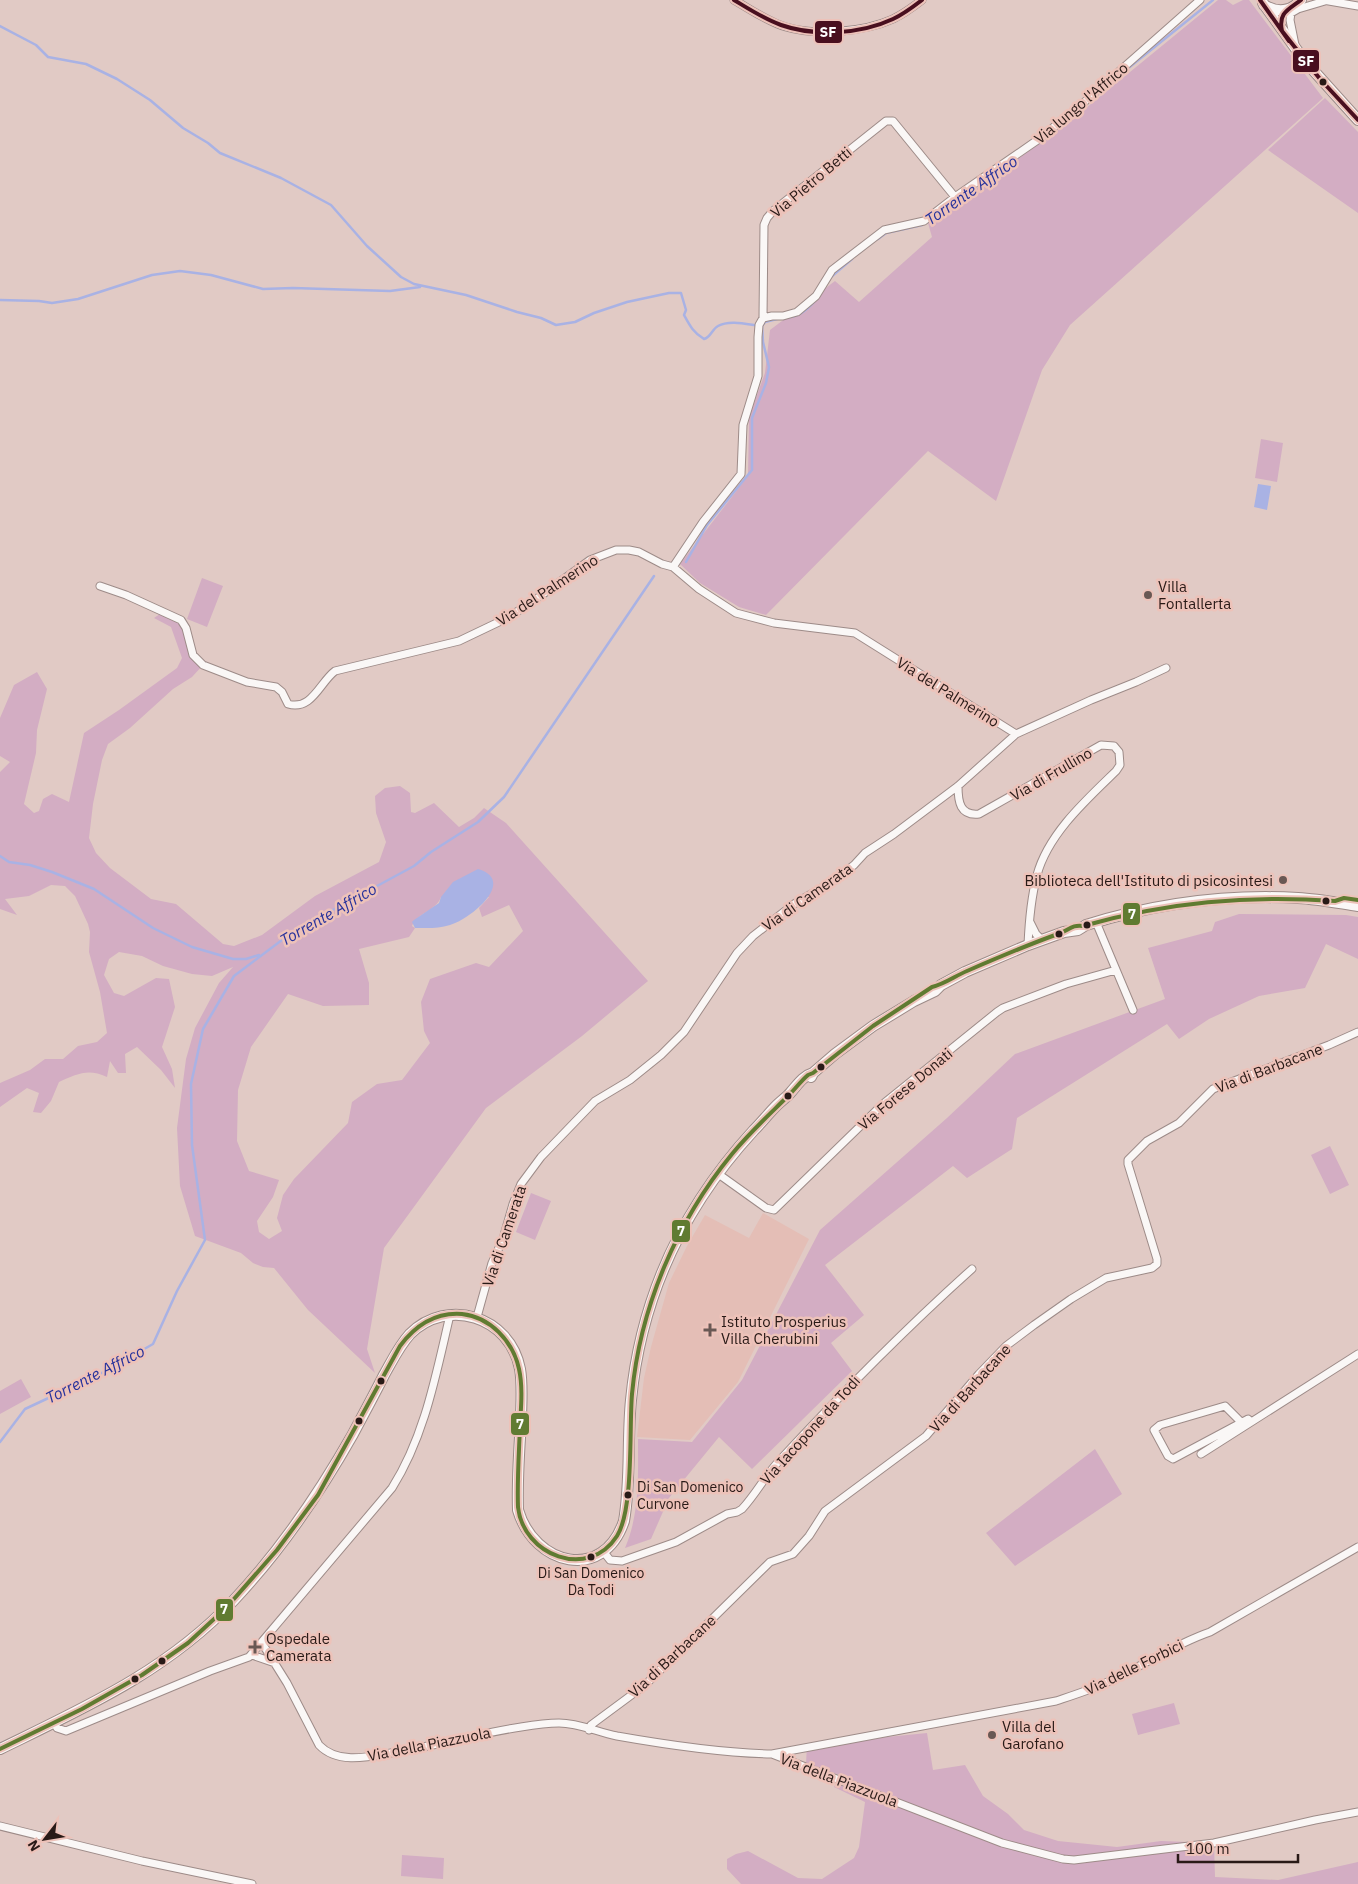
<svg xmlns="http://www.w3.org/2000/svg" width="1358" height="1884" font-family="'IBM Plex Sans',sans-serif">
<style>
.built{fill:#e4beb6}
.green{fill:#d3adc3;fill-rule:evenodd}
.water{fill:#a9b2e4}
.lines{fill:none;stroke-linecap:round;stroke-linejoin:round}
.stream{stroke:#a9b2e4;stroke-width:2.5}
.street-casing{stroke:#9d8b88;stroke-width:9}
.secondary-casing{stroke:#9d8b88;stroke-width:12}
.street{stroke:#faf7f6;stroke-width:7}
.secondary{stroke:#faf7f6;stroke-width:10}
.bus-1-casing{stroke:#edc2b9;stroke-width:8}
.bus-2-casing{stroke:#edc2b9;stroke-width:8}
.bus-1{stroke:#607b31;stroke-width:4}
.bus-2{stroke:#490f1f;stroke-width:4}
.bus-dot{fill:#291a17;stroke:#edc2b9;stroke-width:2}
.poi-dot{fill:#695854;stroke:#edc2b9;stroke-width:2}
.labels{text-anchor:middle;dominant-baseline:central;stroke-width:5;stroke-linejoin:round;paint-order:stroke}
.bus-label{font-size:14px;fill:#291a17;stroke:#edc2b9;text-anchor:start}
.street-label{font-size:15px;fill:#291a17;stroke:#edc2b9}
.poi-label{font-size:15px;fill:#291a17;stroke:#edc2b9;text-anchor:start}
.water-label{font-size:16px;font-style:italic;fill:#27329c;stroke:#edc2b9}
.line-badge{stroke:#edc2b9;stroke-width:2}
.badge-label{font-size:14px;text-anchor:middle;font-weight:bold;fill:#fff}
</style>
<rect width="100%" height="100%" fill="#e1cac5"/>
<!-- built -->
<path class="built" d="M763,1213L809,1239L738,1382L690,1440L637,1437L644,1378L651,1347L669,1283L687,1246L705,1215L749,1238Z"/>
<!-- green -->
<path class="green" d="M1218,0H1226L1233,5L1243,0H1249L1323,98L1070,325L1042,370L996,501L928,451L766,615L739,607L700,583L680,564L748,476L749,417L765,373L770,330L835,281L859,302L932,237L928,223L1064,126Z
M1325,98L1358,132V213L1268,150Z
M1261,439L1283,443L1277,482L1255,478Z
M202,578L223,586L207,627L187,619Z
M163,612L181,620L193,655L203,665L192,677L173,689L130,728L108,744L102,760L93,804L89,838L96,853L110,868L151,899L176,904L223,944L234,946L262,935L315,896L379,862L386,842L376,813L375,796L385,788L400,786L410,793L411,812L415,813L434,803L459,827L474,818L484,808L506,823L648,981L582,1036L486,1108L384,1248L367,1349L375,1373L308,1310L274,1268L263,1267L253,1263L241,1253L195,1236L180,1186L177,1128L186,1059L195,1028L219,983L233,967L212,976L192,974L163,966L142,956L119,952L109,959L104,975L114,993L124,996L156,978L169,979L175,1007L162,1047L172,1069L175,1088L161,1070L137,1047L125,1054L126,1073H118L110,1061L107,1077C88,1068 77,1074 59,1082L51,1101L41,1113L33,1112L39,1093L27,1088L0,1107V1083L30,1070L45,1059H63L78,1046L97,1042L107,1033L100,992L89,952L90,932L88,924L75,896L65,886L51,885L29,896L5,899L17,915L0,909V772L10,762L0,756V718L14,685L37,672L47,689L37,730L36,753L24,804L34,813L39,811L43,799L52,794L69,802L84,733L119,710L177,668L182,658L171,627L154,618ZM441,897H489L479,908L482,917L509,905L523,931L489,967L476,963L430,979L421,1002L424,1031L430,1043L402,1080L377,1084L352,1102L348,1123L294,1179L283,1195L277,1218L282,1231L269,1239L259,1232L257,1221L273,1197L279,1180L249,1171L237,1141L238,1090L251,1047L288,994L323,1006L369,1005V983L359,949L409,937L415,928L412,926C417,913 436,911 441,897Z
M1239,914L1346,915L1358,917V959L1326,944L1305,988L1259,996L1209,1019L1179,1039L1167,1024L1017,1118L1012,1149L967,1178L953,1166L825,1265L864,1315L831,1343L852,1371L752,1469L719,1437L669,1498L651,1539L625,1548C640,1513 638,1476 638,1439L692,1442L742,1380L820,1230L947,1118L1015,1054L1165,999L1148,948L1212,931L1215,922Z
M1330,1146L1349,1185L1330,1194L1311,1155Z
M531,1193L551,1201L535,1240L516,1232Z
M21,1379L31,1397L0,1414V1391Z
M1095,1449L1122,1494L1015,1566L986,1533Z
M1174,1703L1180,1724L1138,1735L1132,1714Z
M927,1733L933,1770L965,1765L983,1796L1008,1814L1024,1830L1058,1841L1117,1847L1161,1841L1214,1843L1215,1877L1278,1880L1358,1862V1884H741L727,1869V1859L736,1854L748,1851L798,1878L822,1879L854,1858L859,1847L865,1802L834,1787L840,1775L806,1764L807,1745Z
M402,1855L444,1858L443,1879L401,1876Z"/>
<!-- water -->
<path class="water" d="M1258,484L1271,486L1267,510L1254,507Z
M478,869C518,881 469,920 450,925C438,929 427,928 415,928L412,922L414,920L439,903L441,897L453,882Z"/>
<g class="lines">
<!-- stream -->
<path class="stream" d="M0,26L36,45L48,57L86,64L117,79L150,100L183,128L208,143L220,153L281,178L331,205L367,246L401,277L414,284L466,295L517,312L541,318L556,325L575,322L594,313L627,302L669,293H681L686,310L684,315C690,326 693,332 704,339C711,337 712,329 718,326C730,319 750,325 762,326
M1121,74L1213,0
M1057,129L1072,117
M937,215L987,179
M878,239L886,233L922,225
M831,277L852,259
M0,300L39,301L52,303L78,299L152,275L180,271L211,275L263,289L293,288L390,291L420,287
M785,318C798,317 806,311 814,302
M686,562L707,525L752,470V418L766,383L769,367L763,342L762,326L765,322L777,319
M0,856L9,862L30,865L52,872L94,889L153,928L192,947L233,959H246L259,955
M0,1442L25,1409L104,1372L153,1344L177,1291L205,1240L192,1145L191,1084L203,1029L234,976L294,931L414,866L431,852L478,822L504,797L654,576"/>
<!-- street casing -->
<g class="street-casing">
<path id="street" d="M734,0C750,9 768,22 786,27C816,36 864,32 893,19C903,14 913,7 922,0
M1323,0L1358,6
M1295,45L1290,20L1291,13L1298,9L1325,1
M763,318L764,225L767,218L773,211L886,121H893L955,197
M673,567L703,522L741,474L743,425L758,376V337L759,325L763,318L772,316H783L797,312L816,296L832,270L884,230L924,221L955,197L1039,139L1081,105L1200,0
M100,586L126,595L181,620L186,628L193,655L203,665L247,682L276,687L282,692L288,704C312,711 320,682 335,671L459,641L503,620L528,605L590,560L616,550H629L639,552L662,564L673,567L699,589L736,613L774,623L855,633L1016,734
M958,786C958,802 960,816 979,814L1101,745L1114,746L1119,752L1120,765L1116,771C1086,800 1048,834 1037,875C1031,898 1029,921 1028,945
M1030,922L1036,934L1041,939
M1096,922L1133,1010
M717,1173L766,1208L774,1210L883,1104L997,1012L1003,1008L1066,984L1116,970
M477,1317L492,1263L503,1239L513,1204L521,1184L541,1157L595,1101L630,1080L661,1055L684,1032L737,953L753,936L794,904L832,882L854,865L865,853L894,834L958,786L1016,734L1091,700L1136,682L1166,668
M1241,1422L1225,1406L1160,1425L1154,1430L1168,1456L1173,1459L1248,1419L1251,1422
M1201,1454L1358,1354
M603,1551L610,1560L622,1561L676,1542L727,1514L737,1512L742,1509C756,1494 765,1476 779,1461C841,1394 904,1330 972,1269
M262,1643L287,1683L319,1745C340,1767 375,1755 402,1751C442,1744 481,1733 521,1727C533,1725 546,1723 559,1723C579,1723 597,1732 617,1736C668,1745 720,1753 772,1754L1002,1843L1063,1859L1074,1860L1214,1843L1315,1820L1358,1812
M252,1655L275,1663
M54,1723L57,1728L66,1731L210,1671L249,1657L392,1488C425,1436 436,1374 450,1315
M589,1730L591,1725L645,1685L770,1562L793,1554L809,1536L825,1511L926,1436L979,1374L1006,1346L1034,1325L1071,1299L1106,1278L1152,1268L1157,1264V1259L1128,1164V1160L1147,1141L1179,1123L1213,1089L1329,1045L1358,1032
M772,1754L1056,1701C1074,1695 1093,1689 1110,1681C1144,1665 1175,1644 1210,1632L1358,1547
M0,1826L142,1861L252,1884"/>
</g>
<!-- secondary casing -->
<g class="secondary-casing">
<path id="secondary" d="M1263,3L1304,60L1358,120
M1264,5C1277,13 1291,12 1301,0
M811,1077L813,1073L835,1054L873,1026L914,1001L935,991L941,985L965,972L1028,945L1064,932L1078,930L1086,925C1154,904 1227,894 1298,898C1318,899 1338,903 1358,906
M0,1749C86,1707 167,1671 234,1600C281,1550 319,1494 353,1434C363,1415 374,1395 384,1375C392,1361 399,1346 410,1334C447,1297 510,1316 520,1369C523,1386 521,1404 521,1422C519,1451 517,1481 518,1510C534,1565 603,1583 624,1521C631,1481 627,1440 631,1400C641,1296 684,1206 754,1130C762,1122 769,1113 777,1105C782,1100 787,1097 791,1092C798,1084 803,1076 813,1073"/>
</g>
<!-- street -->
<use href="#street" class="street"/>
<!-- secondary -->
<use href="#secondary" class="secondary"/>
<!-- bus-1 casing -->
<g class="bus-1-casing">
<path id="bus-1" d="M0,1749L82,1709L142,1675L188,1643L226,1608L277,1550L318,1495L400,1346C415,1326 436,1312 462,1314C490,1317 513,1341 519,1369C523,1387 521,1407 520,1426C519,1453 517,1480 518,1507C523,1555 588,1581 617,1536C634,1509 629,1429 632,1394C640,1307 677,1221 732,1154C750,1132 770,1114 790,1094C796,1088 801,1081 808,1075L813,1073L873,1026L932,987C945,984 955,976 967,971C997,958 1027,945 1058,934C1068,931 1072,924 1083,926C1168,902 1247,895 1335,901L1344,898L1358,900"/>
</g>
<!-- bus-2 casing -->
<g class="bus-2-casing">
<path id="bus-2" d="M734,0C749,9 764,19 781,25C815,37 861,34 893,19C904,14 913,7 922,0
M1260,0L1289,41
M1301,0C1288,10 1278,13 1282,31L1320,79L1358,120"/>
</g>
<!-- bus-1 -->
<use href="#bus-1" class="bus-1"/>
<!-- bus-2 -->
<use href="#bus-2" class="bus-2"/>
</g>
<!-- markers -->
<g class="bus-dot">
<circle cx="1323" cy="82" r="4.5"/>
<circle cx="1326" cy="901" r="4.5"/>
<circle cx="1087" cy="925" r="4.5"/>
<circle cx="1059" cy="934" r="4.5"/>
<circle cx="821" cy="1067" r="4.5"/>
<circle cx="788" cy="1096" r="4.5"/>
<circle cx="381" cy="1381" r="4.5"/>
<circle cx="359" cy="1421" r="4.5"/>
<circle cx="628" cy="1495" r="4.5"/>
<circle cx="591" cy="1557" r="4.5"/>
<circle cx="162" cy="1661" r="4.5"/>
<circle cx="135" cy="1679" r="4.5"/>
</g>
<g class="poi-dot">
<circle cx="1148" cy="595" r="5"/>
<circle cx="1283" cy="880" r="5"/>
<path d="M707.5 1322.5h5v5h5v5h-5v5h-5v-5h-5v-5h5z"/>
<path d="M252.5 1639.5h5v5h5v5h-5v5h-5v-5h-5v-5h5z"/>
<circle cx="992" cy="1735" r="5"/>
</g>
<g class="labels">
<!-- bus labels -->
<g class="bus-label">
<text x="637" y="1487">Di San Domenico<tspan x="637" dy="17">Curvone</tspan></text>
<text x="591" y="1573" text-anchor="middle">Di San Domenico<tspan x="591" dy="17">Da Todi</tspan></text>
</g>
<!-- street labels -->
<g class="street-label">
<text transform="translate(1081 103) rotate(-40)">Via lungo l'Affrico</text>
<text transform="translate(811 182) rotate(-40)">Via Pietro Betti</text>
<text transform="translate(547 590) rotate(-33)">Via del Palmerino</text>
<text transform="translate(948 692) rotate(32)">Via del Palmerino</text>
<text transform="translate(1051 774) rotate(-30)">Via di Frullino</text>
<text transform="translate(807 897) rotate(-35)">Via di Camerata</text>
<text transform="translate(1269 1068) rotate(-21)">Via di Barbacane</text>
<text transform="translate(905 1089) rotate(-40)">Via Forese Donati</text>
<text transform="translate(504 1236) rotate(-71)">Via di Camerata</text>
<text transform="translate(970 1388) rotate(-48)">Via di Barbacane</text>
<text transform="translate(810 1430) rotate(-48)">Via Iacopone da Todi</text>
<text transform="translate(672 1656) rotate(-43)">Via di Barbacane</text>
<text transform="translate(1134 1667) rotate(-26)">Via delle Forbici</text>
<text transform="translate(429 1744) rotate(-11)">Via della Piazzuola</text>
<text transform="translate(839 1780) rotate(21)">Via della Piazzuola</text>
</g>
<!-- poi labels -->
<g class="poi-label">
<text x="1158" y="586">Villa<tspan x="1158" dy="17">Fontallerta</tspan></text>
<text x="1273" y="880" text-anchor="end">Biblioteca dell'Istituto di psicosintesi</text>
<text x="721" y="1321">Istituto Prosperius<tspan x="721" dy="17">Villa Cherubini</tspan></text>
<text x="266" y="1638">Ospedale<tspan x="266" dy="17">Camerata</tspan></text>
<text x="1002" y="1726">Villa del<tspan x="1002" dy="17">Garofano</tspan></text>
</g>
<!-- water labels -->
<g class="water-label">
<text transform="translate(971 190) rotate(-35)">Torrente Affrico</text>
<text transform="translate(328 914) rotate(-30)">Torrente Affrico</text>
<text transform="translate(95 1374) rotate(-27)">Torrente Affrico</text>
</g>
</g>
<g class="line-badge">
<rect x="814" y="20" width="29" height="24" rx="5" fill="#490f1f"/>
<rect x="1292" y="49" width="28" height="24" rx="5" fill="#490f1f"/>
<rect x="1122" y="902" width="19" height="24" rx="5" fill="#607b31"/>
<rect x="671" y="1219" width="20" height="24" rx="5" fill="#607b31"/>
<rect x="510" y="1412" width="20" height="24" rx="5" fill="#607b31"/>
<rect x="215" y="1598" width="19" height="24" rx="5" fill="#607b31"/>
</g>
<g class="badge-label">
<text x="828" y="37">SF</text>
<text x="1306" y="66">SF</text>
<text x="1132" y="919">7</text>
<text x="681" y="1236">7</text>
<text x="520" y="1429">7</text>
<text x="224" y="1614">7</text>
</g>
<!-- north arrow -->
<g transform="translate(45 1839) rotate(239)" stroke="#edc2b9" stroke-width="4" paint-order="stroke">
<path d="M0-4L9 19L0 12L-9 19Z" fill="#291a17"/>
<text y="-8" font-size="14" font-weight="bold" text-anchor="middle" fill="#291a17">N</text>
</g>
<!-- scale -->
<path d="M1178 1854v8h120v-8" fill="none" stroke="#291a17" stroke-width="2.5"/>
<text x="1186" y="1854" font-size="15" fill="#291a17" stroke="#edc2b9" stroke-width="4" paint-order="stroke">100 m</text>
</svg>
